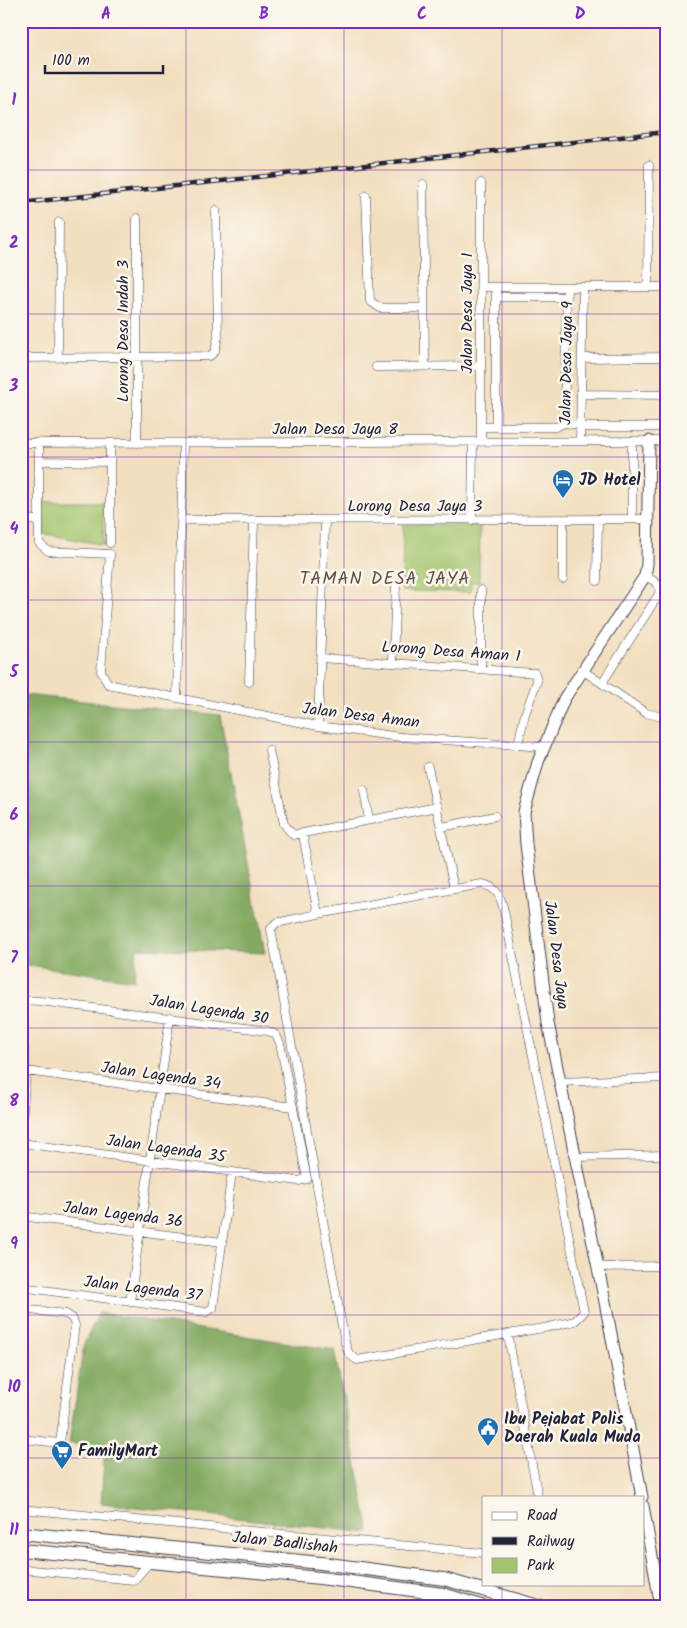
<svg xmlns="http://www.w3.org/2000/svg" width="687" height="1628" font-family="Kalam,sans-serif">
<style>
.green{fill:#a3c46c;stroke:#627354}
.forest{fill:#82aa60;stroke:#52664e}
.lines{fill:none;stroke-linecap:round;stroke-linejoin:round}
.street-casing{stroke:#413e4f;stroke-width:9}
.secondary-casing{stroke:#413e4f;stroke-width:13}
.primary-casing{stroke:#413e4f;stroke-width:14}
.street{stroke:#fff;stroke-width:8}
.secondary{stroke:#fff;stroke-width:11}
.primary{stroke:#fff;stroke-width:12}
.rail-casing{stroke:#22223b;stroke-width:4.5}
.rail{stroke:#fbf7ec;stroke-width:2.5;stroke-dasharray:8;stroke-linecap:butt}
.grid{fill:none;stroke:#7b2cbf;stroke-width:1;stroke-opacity:0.55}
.labels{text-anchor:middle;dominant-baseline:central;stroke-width:5;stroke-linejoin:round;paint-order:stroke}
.street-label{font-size:16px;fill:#22223b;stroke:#fbf7ec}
.poi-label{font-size:16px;font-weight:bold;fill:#22223b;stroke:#fbf7ec;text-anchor:start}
.neighbourhood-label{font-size:18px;letter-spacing:1px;fill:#624e47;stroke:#fbf7ec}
.neatline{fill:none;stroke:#7b2cbf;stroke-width:2}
.grid-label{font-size:16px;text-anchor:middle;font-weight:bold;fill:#7b2cbf}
</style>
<rect width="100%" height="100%" fill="#fbf7ec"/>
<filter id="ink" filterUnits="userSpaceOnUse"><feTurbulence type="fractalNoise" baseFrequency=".02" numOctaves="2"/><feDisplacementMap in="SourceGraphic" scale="10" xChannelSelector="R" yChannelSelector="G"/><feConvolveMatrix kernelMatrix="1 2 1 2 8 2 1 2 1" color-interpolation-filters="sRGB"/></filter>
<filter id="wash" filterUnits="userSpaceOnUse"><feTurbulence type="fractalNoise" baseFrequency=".0096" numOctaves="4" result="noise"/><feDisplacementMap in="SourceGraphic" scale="20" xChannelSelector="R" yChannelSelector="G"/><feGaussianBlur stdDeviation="1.12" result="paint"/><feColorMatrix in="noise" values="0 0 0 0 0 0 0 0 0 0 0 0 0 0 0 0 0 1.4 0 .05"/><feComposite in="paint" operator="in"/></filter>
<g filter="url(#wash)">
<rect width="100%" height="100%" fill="#f2dfc0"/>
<!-- green -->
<path class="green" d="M43,502H102L104,545L41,533Z
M403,524L480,526L479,582H471V592L402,591Z"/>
<!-- forest -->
<path class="forest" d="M21,684L24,695L220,715L265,953L137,948L134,980L21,964Z
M99,1313L334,1350L370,1533L101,1503L105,1448L69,1443L84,1344Z"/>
</g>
<g filter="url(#ink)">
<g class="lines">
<!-- street casing -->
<g class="street-casing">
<path id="street" d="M423,184L425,366
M366,196L370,301L380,308H424
M481,287H666
M648,287L649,165
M496,297H567
M21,358L210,356L215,351L218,337L216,210
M58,358L59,222
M582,358L666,357
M376,367L481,366
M581,394L666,395
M564,423L567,287
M481,427H556L564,423L580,425
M496,427V287
M580,427H666
M580,440L583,287
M39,442V543L48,551L110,554L101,671L108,684L318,726L401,737L543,747
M481,442V183
M21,443L666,441
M110,443V543
M137,443V218
M40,461L110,462
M632,519V441
M21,520H37
M182,520L648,519
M472,520L473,442
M563,520V579
M597,581L598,519
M321,658L535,673L537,681L525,714L518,744
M393,661L396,584
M481,667V590
M582,670L646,713L666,718
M249,682L254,520
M602,683L659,594C661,583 654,581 645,576
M177,698L183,444
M318,726L325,520
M269,750L284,824L293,835L437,807
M428,767L454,889
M364,790L369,820
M442,827L495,816
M303,835L318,914
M482,884C497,887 501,897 504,911L584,1312L575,1321L549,1327L357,1360L349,1354L345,1343L271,929L276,923L318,914Z
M21,1000L40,1001L268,1031L276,1035L280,1043L307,1179L298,1181L21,1143
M21,1019L26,1071L21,1135
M26,1071L293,1107
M559,1082L666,1078
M574,1157L666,1155
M21,1216L222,1242
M597,1267L666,1266
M21,1287L206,1312L213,1308L232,1172
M130,1302L170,1017
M21,1309L66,1314L72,1318L75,1325L60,1443L21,1439
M508,1335L538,1497
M21,1509L483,1553
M21,1569L134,1580L149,1563"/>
</g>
<!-- secondary casing -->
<g class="secondary-casing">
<path id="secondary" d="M642,1497L605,1302L548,1023L526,844L524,812L538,762L564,699L645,576L647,564L649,441
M643,1506L661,1607"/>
</g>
<!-- primary casing -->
<g class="primary-casing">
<path id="primary" d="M21,1533L321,1563L444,1579L542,1607
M21,1550L320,1578L443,1594L484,1607
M660,1607L661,1605"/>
</g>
<!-- street -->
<use href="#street" class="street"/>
<!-- secondary -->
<use href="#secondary" class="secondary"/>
<!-- primary -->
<use href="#primary" class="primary"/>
<!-- rail casing -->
<g class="rail-casing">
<path id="rail" d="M21,203L666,132"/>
</g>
<!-- rail -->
<use href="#rail" class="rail"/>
</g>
</g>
<!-- grid -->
<path class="grid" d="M186,21V1607M344,21V1607M502,21V1497M21,170H666M21,314H666M21,457H666M21,600H666M21,742H666M21,886H666M21,1028H666M21,1172H666M21,1315H666M21,1458H666M502,1584V1607"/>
<!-- icons -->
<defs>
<g id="hotel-pin" transform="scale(1.125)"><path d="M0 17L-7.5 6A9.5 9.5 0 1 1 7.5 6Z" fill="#1f6fb2" stroke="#fbf7ec"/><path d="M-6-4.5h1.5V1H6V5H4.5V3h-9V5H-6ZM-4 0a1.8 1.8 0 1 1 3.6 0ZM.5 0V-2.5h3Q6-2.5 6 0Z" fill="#fff"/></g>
<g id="civic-pin" transform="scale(1.125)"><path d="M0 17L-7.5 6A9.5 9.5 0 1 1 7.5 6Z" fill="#1f6fb2" stroke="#fbf7ec"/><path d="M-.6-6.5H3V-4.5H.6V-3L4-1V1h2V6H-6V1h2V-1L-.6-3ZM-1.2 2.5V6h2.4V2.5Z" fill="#fff"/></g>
<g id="supermarket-pin" transform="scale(1.125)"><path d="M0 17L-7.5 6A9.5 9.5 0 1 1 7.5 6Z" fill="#1f6fb2" stroke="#fbf7ec"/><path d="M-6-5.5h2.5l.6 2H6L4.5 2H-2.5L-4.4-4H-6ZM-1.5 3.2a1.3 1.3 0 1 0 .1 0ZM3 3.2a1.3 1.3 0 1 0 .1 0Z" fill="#fff"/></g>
</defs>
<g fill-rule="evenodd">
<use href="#hotel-pin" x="563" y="480"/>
<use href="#civic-pin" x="488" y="1428"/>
<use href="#supermarket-pin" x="62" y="1451"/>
</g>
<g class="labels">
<!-- street labels -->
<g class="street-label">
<text transform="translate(467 313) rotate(-90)">Jalan Desa Jaya 1</text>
<text transform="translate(123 331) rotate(-90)">Lorong Desa Indah 3</text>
<text transform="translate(567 363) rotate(-89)">Jalan Desa Jaya 9</text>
<text x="335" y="429">Jalan Desa Jaya 8</text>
<text x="415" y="506">Lorong Desa Jaya 3</text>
<text transform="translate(451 652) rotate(4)">Lorong Desa Aman 1</text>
<text transform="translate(361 716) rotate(7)">Jalan Desa Aman</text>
<text transform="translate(556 955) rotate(83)">Jalan Desa Jaya</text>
<text transform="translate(209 1010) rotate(9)">Jalan Lagenda 30</text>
<text transform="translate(161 1076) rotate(8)">Jalan Lagenda 34</text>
<text transform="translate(166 1149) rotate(8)">Jalan Lagenda 35</text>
<text transform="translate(123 1215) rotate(7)">Jalan Lagenda 36</text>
<text transform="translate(143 1289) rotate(7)">Jalan Lagenda 37</text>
<text transform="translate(285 1543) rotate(6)">Jalan Badlishah</text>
</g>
<!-- poi labels -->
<g class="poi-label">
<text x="579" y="480">JD Hotel</text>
<text x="504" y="1419">Ibu Pejabat Polis<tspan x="504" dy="18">Daerah Kuala Muda</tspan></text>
<text x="78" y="1451">FamilyMart</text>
</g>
<!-- neighbourhood labels -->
<g class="neighbourhood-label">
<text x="385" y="579">TAMAN DESA JAYA</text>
</g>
</g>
<!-- margin -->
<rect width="687" height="1628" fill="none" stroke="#fbf7ec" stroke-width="55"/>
<!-- legend -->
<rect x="482" y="1496" width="162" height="90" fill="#fbf7ec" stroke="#a4a2a5"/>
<rect x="492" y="1512" width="25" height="8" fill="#ffffff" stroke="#a4a2a5"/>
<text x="527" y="1520" font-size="15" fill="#22223b">Road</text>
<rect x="492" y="1537" width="25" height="8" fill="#22223b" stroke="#a4a2a5"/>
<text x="527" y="1546" font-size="15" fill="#22223b">Railway</text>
<rect x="492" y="1558" width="25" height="15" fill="#a3c46c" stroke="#a4a2a5"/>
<text x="527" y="1570" font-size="15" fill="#22223b">Park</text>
<!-- scale -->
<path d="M45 65v8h118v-8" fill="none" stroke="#22223b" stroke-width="2.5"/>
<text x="52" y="65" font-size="15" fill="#22223b" stroke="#fbf7ec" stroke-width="4" paint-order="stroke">100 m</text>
<rect x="28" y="28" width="632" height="1572" class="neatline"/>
<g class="grid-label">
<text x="106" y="19">A</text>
<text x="264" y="19">B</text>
<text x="422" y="19">C</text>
<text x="580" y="19">D</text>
<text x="14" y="105">1</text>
<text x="14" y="248">2</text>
<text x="14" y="391">3</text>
<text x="14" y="534">4</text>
<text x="14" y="677">5</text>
<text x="14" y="820">6</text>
<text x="14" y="963">7</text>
<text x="14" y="1106">8</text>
<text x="14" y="1249">9</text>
<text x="14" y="1392">10</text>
<text x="14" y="1535">11</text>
</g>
</svg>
